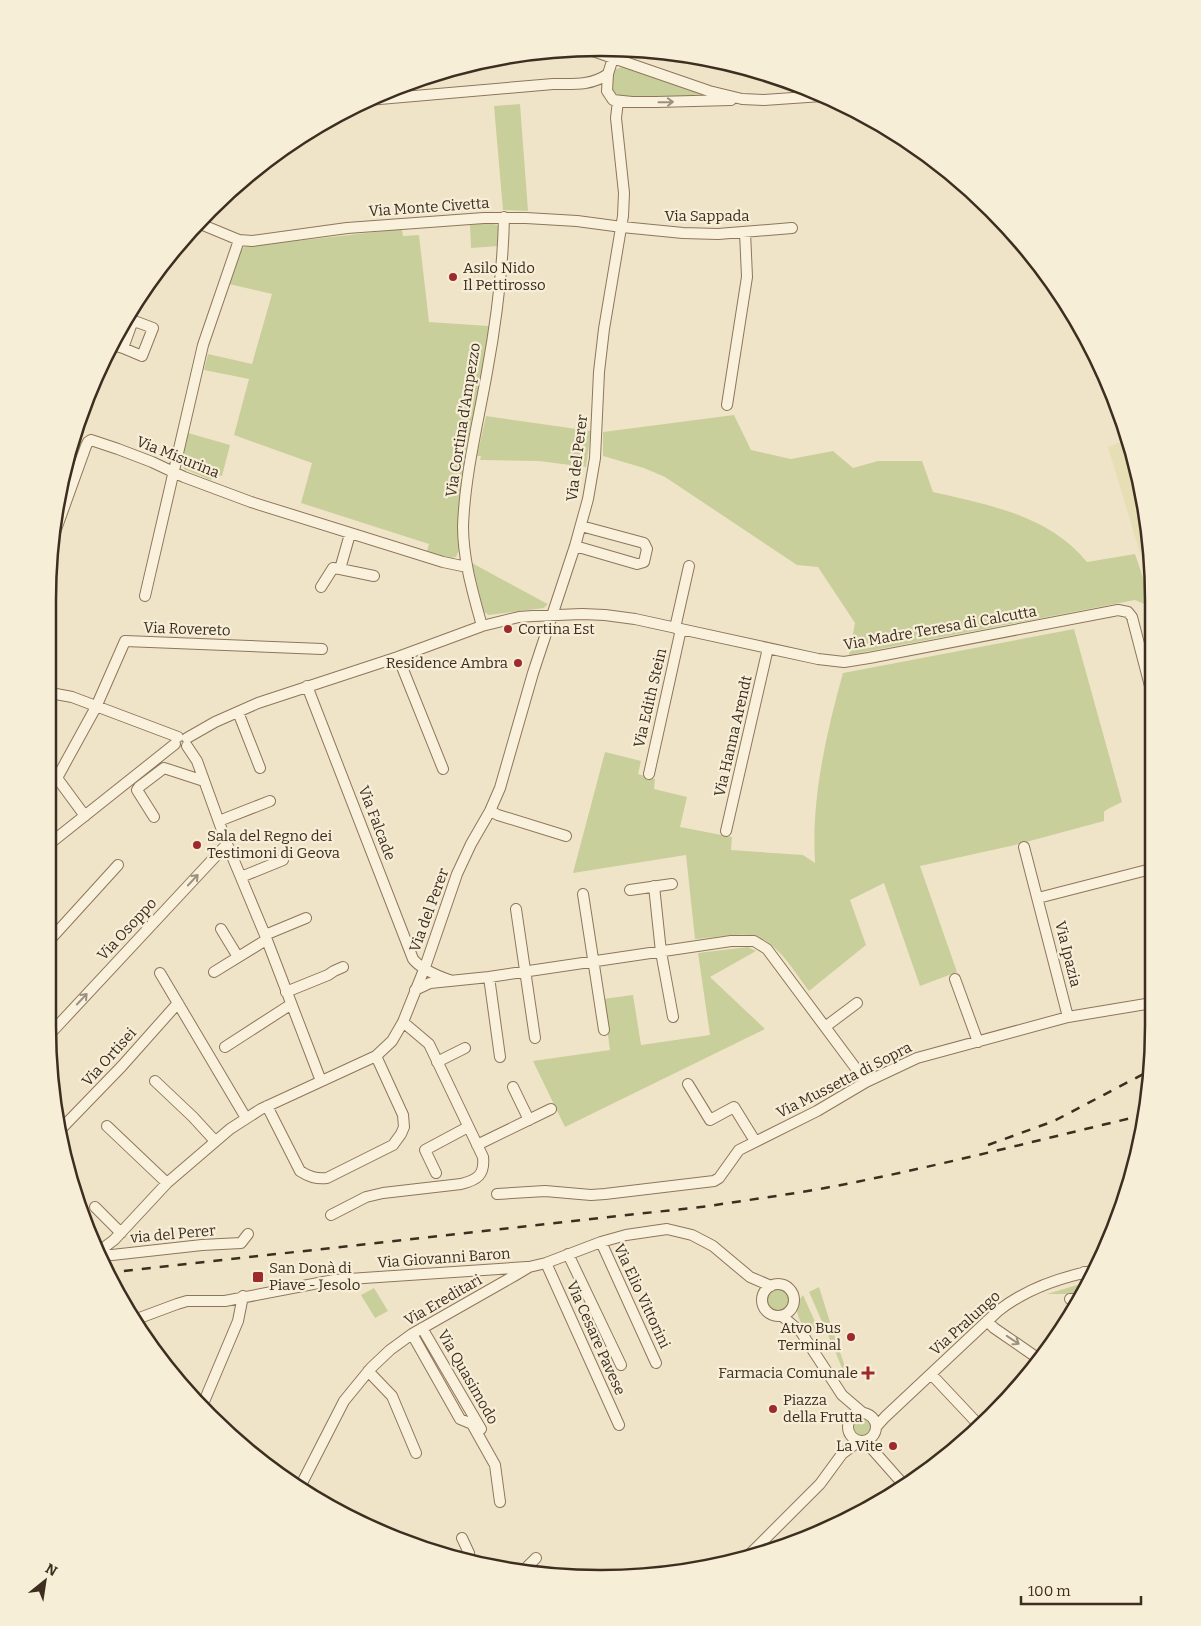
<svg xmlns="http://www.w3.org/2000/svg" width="1201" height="1626" font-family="Bitter,serif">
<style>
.farmland{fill:#e6deb5}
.green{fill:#c9cf9b}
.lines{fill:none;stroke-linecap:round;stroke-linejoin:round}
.stream{stroke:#6f938a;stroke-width:2.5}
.minor-casing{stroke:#8d765c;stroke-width:12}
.minor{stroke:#faf1dc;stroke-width:10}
.rail{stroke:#3d2e20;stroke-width:2.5;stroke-dasharray:9 9;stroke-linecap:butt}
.oneway{stroke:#9c907e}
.poi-dot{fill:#9e2a2b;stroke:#f7eed8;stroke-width:2}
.labels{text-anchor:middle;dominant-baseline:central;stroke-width:4.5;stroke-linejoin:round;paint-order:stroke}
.street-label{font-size:15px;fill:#3d2e20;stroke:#f7eed8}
.poi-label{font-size:15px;fill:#3d2e20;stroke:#f7eed8;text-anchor:start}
.rim{fill:none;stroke:#3d2e20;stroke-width:2.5}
</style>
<rect width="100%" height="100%" fill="#f0e4c8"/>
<!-- farmland -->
<path class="farmland" d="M1125,440L1149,528V583L1108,447Z"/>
<!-- green -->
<path class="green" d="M622,67L706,96L626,99L613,95C611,86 612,76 616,69Z
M520,104L528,211L503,210L494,106Z
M491,223L497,225L501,229L499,246L471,248L470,225Z
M402,229L403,236L419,235L429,322L489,326L485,359L465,453L458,536L460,548L456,557L451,558L427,551L429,544L301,503L312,463L234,435L249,379L204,370L208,354L252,364L272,294L229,284L241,250L244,247Z
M734,415L751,450L791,459L833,451L853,468L878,461H922L933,492C989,505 1048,515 1087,562L1135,554L1149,595V606L1135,600L849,655L855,623L818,567L797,565L665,477L644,468L603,456V432Z
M486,416L591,431L586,467L539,461L480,460L481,456H477Z
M188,433L230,445L222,476L214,474L211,480L184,469L182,464Z
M472,563L542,601L548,604L544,608L489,615L484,612Z
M1074,629L1122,802C1115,806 1109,807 1104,812V821L1015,845L920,866L957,972L920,986L884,883L850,900L866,945L809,991C795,973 777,941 754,936C740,932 711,938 695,939L686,855L573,873L605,752L641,761L638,774L655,779L654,789L687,797L680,827L732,837L731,850L803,855L815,863C811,799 826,734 843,673Z
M748,947L756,951L710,977L765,1029L565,1127L533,1061L610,1050L603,999L633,995L641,1045L710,1035L698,953Z
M1084,1283L1086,1287L1083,1294H1047Z
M819,1287L836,1341L831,1342L809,1292Z
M374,1288L388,1311L375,1318L361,1295Z
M767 1300a12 12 0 1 1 24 0a12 12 0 1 1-24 0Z
M803,1295L817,1326L811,1335L809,1336C801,1322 790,1310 803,1295Z
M837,1344L847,1372L844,1373L833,1346Z
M854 1427a9 9 0 1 1 18 0a9 9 0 1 1-18 0Z"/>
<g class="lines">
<!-- stream -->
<path class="stream" d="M669,52V54"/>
<!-- minor casing -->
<g class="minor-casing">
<path id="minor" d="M590,50L709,91L742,99L764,100L822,96
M613,58L608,74L607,91L613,100L632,102H656L731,100
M368,100L553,84C573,84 591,86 608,74
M198,223L239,240
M113,345L123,348L132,323L137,322L153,328L142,356L123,348
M727,405L747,277L745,232
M54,535L86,446L88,442L91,440L118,449L152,462L184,477L251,502L443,562L467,567
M575,546L637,564L644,562L647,549L644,543L581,526
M340,569L374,576
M321,587L333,568L340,569L350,534
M145,596L203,345L239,240L252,241L347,228L484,218H526L577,221L622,227L683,233L718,234L792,228
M482,626C473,593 463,560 463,526C465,474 478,423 487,372C496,323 503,267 504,217
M675,628L689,566
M398,657L443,769
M307,686L413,959C420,968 438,976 449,980
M48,694H56L72,697L178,737
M238,712L260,768
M187,738L215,722L258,703L398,657L482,626L519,617L533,616L582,614L605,615L635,619L818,659L844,662L869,658L1118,610L1128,612L1132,617L1150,686
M187,746L197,761L227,844L265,935L321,1081
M649,774L681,629
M57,778L85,816
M48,786L57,778L96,707L125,641L322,649
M490,811L498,815L566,836
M154,817L137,790L139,787L164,768L204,781
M219,821L270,801
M726,831L768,648
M48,845L175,744
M1024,847L1068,1017
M241,877L283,860
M654,886L661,952L673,1017
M630,890L672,884
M583,894L604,1030
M1038,898L1151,869
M516,909L535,1038
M221,929L238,957
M265,935L306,918
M48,942L118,865
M214,972L266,940
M160,973L246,1118
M489,977L500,1057
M955,979L978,1042
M415,990L430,983L489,977L731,941H754L767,949L866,1082
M286,992L328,975L334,971L343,967
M825,1027L857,1003
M49,1035L227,844
M225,1047L290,1005
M437,1062L465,1048
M155,1081L193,1117L215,1141
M688,1084L710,1120L734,1107L755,1141
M513,1087L529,1120
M267,1106L300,1171C309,1177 316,1179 327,1178L393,1145L401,1134L404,1127L403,1115L376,1056
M107,1126L167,1183
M61,1129L122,1066L178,1003
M477,1145L551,1109
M436,1173L425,1150L468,1127
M497,1194L545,1191L591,1195L605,1194L714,1181L719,1178L739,1150L817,1111L866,1082L917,1058L1068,1017L1152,1003
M95,1207L121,1233
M331,1215L366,1197L383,1193L461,1184C477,1180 485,1175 483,1157L429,1044L403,1022
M601,1242L656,1363
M97,1251L102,1249L114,1240L167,1183L230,1129L261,1109L376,1056L392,1041L403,1022L425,967L457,874L471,844L490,811L500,788L533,673L575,546L588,499L595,458L599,372L604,329L623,216L624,193L616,118L618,101
M98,1252L112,1255L202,1245L241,1243L248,1234
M568,1254L621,1365
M546,1263L619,1425
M1084,1272L1088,1282
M762 1300a16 16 0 1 1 32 0a16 16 0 1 1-32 0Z
M1070,1299H1081
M782,1316L801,1332L842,1395L863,1413
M134,1320L177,1304L187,1301H225L334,1280L527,1267
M987,1321L994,1328L1039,1359
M422,1328L481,1429
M412,1334L460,1419L472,1424L495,1465L500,1502
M368,1371L392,1396L416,1453
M931,1374L979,1425
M203,1404L238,1321L243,1296
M848 1427a14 14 0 1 1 28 0a14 14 0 1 1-28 0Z
M876,1427L885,1417L998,1311C1026,1289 1057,1278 1092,1271
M865,1441L903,1484
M301,1485L344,1401L371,1368L390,1350L412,1334L514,1276L529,1267L546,1263L601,1242L626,1235L667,1229L692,1235L713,1246L750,1277L771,1286
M462,1538L469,1553L465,1558
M751,1553L820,1484L842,1454L859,1441
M523,1571L536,1558"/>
</g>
<!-- minor -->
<use href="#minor" class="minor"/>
<!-- rail -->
<path class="rail" d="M988,1145L1054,1121L1151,1070
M106,1273L709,1206C747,1200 786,1195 825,1188C932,1168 1038,1140 1144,1115"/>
</g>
<!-- one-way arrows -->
<defs><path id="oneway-shaft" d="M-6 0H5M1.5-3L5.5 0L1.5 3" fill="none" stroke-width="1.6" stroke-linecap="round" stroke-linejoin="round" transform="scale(1.25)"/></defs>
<g class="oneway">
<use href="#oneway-shaft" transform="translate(666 102) rotate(-1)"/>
<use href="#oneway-shaft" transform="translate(193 880) rotate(-47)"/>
<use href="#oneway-shaft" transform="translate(82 999) rotate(-47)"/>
<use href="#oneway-shaft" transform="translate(1013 1340) rotate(34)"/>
</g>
<!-- markers -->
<g class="poi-dot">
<circle cx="453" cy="277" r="5"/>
<circle cx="508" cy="629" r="5"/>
<circle cx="518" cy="663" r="5"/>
<circle cx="197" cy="845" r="5"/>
<rect x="252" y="1271" width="12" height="12" rx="2.5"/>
<circle cx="851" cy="1337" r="5"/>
<path d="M865.5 1365.5h5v5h5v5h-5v5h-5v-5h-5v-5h5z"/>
<circle cx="773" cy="1409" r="5"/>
<circle cx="893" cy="1446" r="5"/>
</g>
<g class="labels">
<!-- street labels -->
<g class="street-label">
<text transform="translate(429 207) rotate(-4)">Via Monte Civetta</text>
<text x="707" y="216">Via Sappada</text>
<text transform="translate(463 420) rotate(-81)">Via Cortina d'Ampezzo</text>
<text transform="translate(178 457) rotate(22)">Via Misurina</text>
<text transform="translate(577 458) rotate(-83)">Via del Perer</text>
<text transform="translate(940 628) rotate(-10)">Via Madre Teresa di Calcutta</text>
<text transform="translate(187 629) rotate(2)">Via Rovereto</text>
<text transform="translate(650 698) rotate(-77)">Via Edith Stein</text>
<text transform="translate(733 736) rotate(-77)">Via Hanna Arendt</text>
<text transform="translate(377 823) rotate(69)">Via Falcade</text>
<text transform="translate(429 910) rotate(-70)">Via del Perer</text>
<text transform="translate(127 929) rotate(-47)">Via Osoppo</text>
<text transform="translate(1068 954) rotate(76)">Via Ipazia</text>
<text transform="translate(109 1057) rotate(-48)">Via Ortisei</text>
<text transform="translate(844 1080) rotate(-27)">Via Mussetta di Sopra</text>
<text transform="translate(173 1234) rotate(-5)">via del Perer</text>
<text transform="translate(444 1258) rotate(-4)">Via Giovanni Baron</text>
<text transform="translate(642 1296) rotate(65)">Via Elio Vittorini</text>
<text transform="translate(443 1300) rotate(-30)">Via Ereditari</text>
<text transform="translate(965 1323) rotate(-42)">Via Pralungo</text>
<text transform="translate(596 1338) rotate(66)">Via Cesare Pavese</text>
<text transform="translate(468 1377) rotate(60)">Via Quasimodo</text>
</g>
<!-- poi labels -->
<g class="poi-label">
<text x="463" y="268">Asilo Nido<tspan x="463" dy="17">Il Pettirosso</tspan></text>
<text x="518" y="629">Cortina Est</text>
<text x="508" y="663" text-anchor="end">Residence Ambra</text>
<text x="207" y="836">Sala del Regno dei<tspan x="207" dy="17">Testimoni di Geova</tspan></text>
<text x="269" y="1268">San Donà di<tspan x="269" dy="17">Piave - Jesolo</tspan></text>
<text x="841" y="1328" text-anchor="end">Atvo Bus<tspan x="841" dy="17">Terminal</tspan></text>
<text x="858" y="1373" text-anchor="end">Farmacia Comunale</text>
<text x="783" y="1400">Piazza<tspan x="783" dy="17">della Frutta</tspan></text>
<text x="883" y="1446" text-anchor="end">La Vite</text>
</g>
</g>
<!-- crop -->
<path d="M0 0H1201V1626H0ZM600 56H601A544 544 0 0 1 1145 600V1026A544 544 0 0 1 601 1570H600A544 544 0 0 1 56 1026V600A544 544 0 0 1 600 56Z" fill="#f7eed8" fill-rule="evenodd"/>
<path class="rim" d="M600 56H601A544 544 0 0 1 1145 600V1026A544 544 0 0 1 601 1570H600A544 544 0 0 1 56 1026V600A544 544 0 0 1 600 56Z"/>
<!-- north arrow -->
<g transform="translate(45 1581) rotate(30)" stroke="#f7eed8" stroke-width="4" paint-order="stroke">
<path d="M0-4L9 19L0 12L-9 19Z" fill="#3d2e20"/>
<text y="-8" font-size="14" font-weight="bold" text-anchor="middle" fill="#3d2e20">N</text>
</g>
<!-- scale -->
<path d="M1021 1596v8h120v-8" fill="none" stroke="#3d2e20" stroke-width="2.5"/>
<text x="1028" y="1596" font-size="15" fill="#3d2e20" stroke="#f7eed8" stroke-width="4" paint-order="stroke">100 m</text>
</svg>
